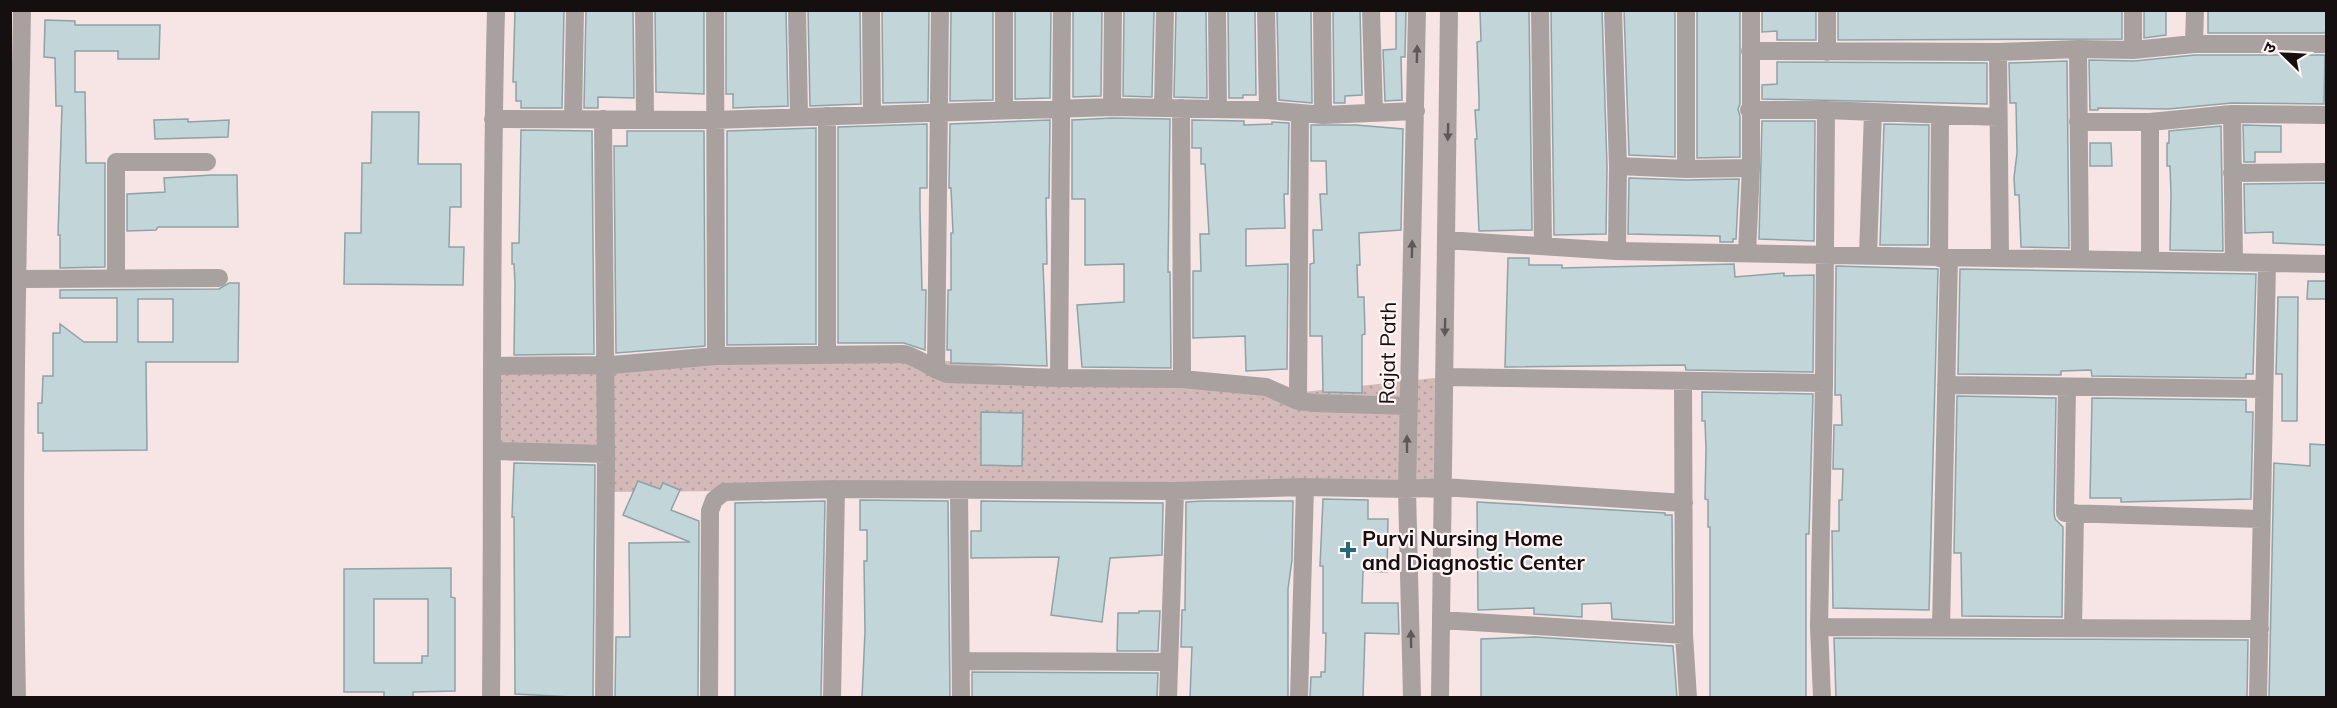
<svg xmlns="http://www.w3.org/2000/svg" width="2337" height="708" font-family="Mulish,'Noto Sans Devanagari',sans-serif">
<style>
.park{fill:url(#park-dots)}
.building{fill:#c2d5d9;stroke:#8fa2a5;stroke-width:1.5;fill-rule:evenodd}
.lines{fill:none;stroke-linecap:round;stroke-linejoin:round}
.minor{stroke:#a9a0a0;stroke-width:18}
.oneway{fill:#5f5858}
.poi-dot{fill:#236c77;stroke:#fff3f3;stroke-width:2}
.labels{text-anchor:middle;dominant-baseline:central;stroke-width:4.5;stroke-linejoin:round;paint-order:stroke}
.street-label{font-size:21px;fill:#150f0f;stroke:#fff3f3}
.poi-label{font-size:21px;font-weight:bold;fill:#150f0f;stroke:#fff3f3;text-anchor:start}
</style>
<defs>
<pattern id="park-dots" width="8" height="8" patternUnits="userSpaceOnUse" patternTransform="scale(1.5)"><rect width="8" height="8" fill="#d4b9b9"/><path d="M2 2h.1M6 6h.1" fill="none" stroke="#b59e9e" stroke-width="1.8" stroke-linecap="round"/></pattern>
</defs>
<rect width="100%" height="100%" fill="#f7e4e4"/>
<!-- park -->
<path class="park" d="M712,359L936,360L1294,393L1444,377L1442,499L1305,487L605,492L606,455L494,451L492,366Z"/>
<!-- building -->
<path class="building" d="M515,10H564L562,108H521V101H516V82H513Z
M586,10H633L634,98L598,97V108H584Z
M655,10H704V94L656,92Z
M726,10H786L788,106L733,108V94H726Z
M808,10H860L861,104L810,106Z
M882,10H929L928,102L883,103Z
M951,10H993V100L950,101Z
M1015,10H1051L1050,98L1015,99Z
M1073,10H1102L1101,96L1073,97Z
M1124,10H1154L1152,97L1123,96Z
M1176,10H1206L1207,98L1174,97Z
M1228,10L1255,11L1256,95H1243V98H1229Z
M1283,10H1311L1312,103L1279,100L1277,11Z
M1333,10H1360L1362,95L1345,96V103H1334Z
M1396,10H1406L1405,57H1401L1402,100L1385,101L1383,50L1396,49Z
M1480,10H1529L1532,230L1479,231L1475,139H1477L1475,110H1479V98L1477,42L1481,41Z
M1551,10H1602L1607,166L1606,234L1554,235Z
M1624,10H1675V157L1629,155Z
M1697,10H1740V104L1738,109L1740,116V157L1697,158Z
M1762,10H1816V40H1777V31L1762,32Z
M1838,10H2122V39L1838,40Z
M2144,10H2166V35L2144,38Z
M2208,10H2326V30L2325,33H2208Z
M45,20L75,21V25H160L159,59H118V51H75V92H85L86,163H105V267L60,268V235H58L62,106H56L55,58L44,57Z
M2195,55H2325L2324,104L2232,103L2168,109L2098,108V110H2090L2089,60L2134,61Z
M2067,61L2069,248L2021,247L2019,195H2015L2014,178L2017,153L2016,103H2010L2009,63Z
M1777,62L1987,63V104L1762,99V85L1777,84Z
M372,112H419L418,164H461V207H450L449,247H464L463,285L344,284L345,233H361L362,163H371Z
M1112,118L1170,119L1168,272H1170L1171,368L1082,367L1077,305L1124,302V264L1085,265V199H1072V120Z
M188,119V122L229,120L228,137L155,139L154,120Z
M1050,120L1049,198H1046L1047,264H1043L1047,366L951,363V350H947L948,290H951V233H953L951,188H949L950,124Z
M1192,120L1244,121V125L1272,124V122L1289,123L1288,194H1284L1285,228L1246,229V266L1288,264L1287,369L1246,371L1245,336L1193,338V271H1201L1200,234H1209L1205,164H1201V148H1192Z
M1762,121H1815L1814,241L1759,239Z
M927,124V188H920V210L922,290H926L925,350L904,343H838V127Z
M1884,124L1929,125L1928,245H1880Z
M1311,125H1356L1403,129L1401,230L1359,233L1360,265H1357L1358,297H1364L1365,334L1362,335V393L1323,392L1322,336H1310V264L1314,263L1313,230H1322L1320,194H1327L1326,161H1311Z
M2243,125L2281,126V152H2255V162H2244Z
M2221,126L2223,251L2170,250L2171,194L2170,166H2167V143H2169V131Z
M816,128V344L727,345V131Z
M521,130L592,131L594,354L514,355L515,284L514,264H512V243H519Z
M627,131H704L705,346L616,353L614,146H627Z
M2090,143H2111L2112,166H2090Z
M212,175H237L238,227H158L156,230L127,231V194L165,192L164,178Z
M1629,178L1686,180L1739,179L1736,239H1733V242H1720V236L1628,234Z
M2326,183V245L2273,243V232L2245,233L2244,184Z
M1508,258H1529V265H1562V268L1734,264L1735,277L1784,273V276L1814,275L1813,372L1686,370L1685,365L1505,367Z
M1836,266L1938,269L1929,610L1833,608L1832,531H1839V500H1842L1843,469H1833L1834,425H1842L1841,395H1835Z
M1960,269L2256,274L2253,374H2246V378L2092,376L2091,370L2061,371V375L1958,374Z
M2308,281H2326V299H2307Z
M229,283H239L238,362H146L147,450L43,451V433H38V403H42L43,376H53V333H60V324L84,342H117V298H60V290L219,289ZM138,299H173V342H138Z
M2278,297H2298L2297,421H2282V374H2276Z
M1702,392L1813,394L1809,534H1806V698H1710V527H1708V500L1705,499L1706,449L1705,421H1702Z
M1957,396L2056,398L2054,513L2055,519L2063,527L2062,617L1962,616L1961,553H1954Z
M2092,398L2246,400V412H2253L2251,499L2121,502V498H2090Z
M981,412L1023,413L1022,466L981,465Z
M2310,444L2326,445V698H2269L2274,463L2310,466Z
M514,463L595,465L593,698L515,694L514,517H512Z
M638,481L660,489L663,483L680,490L671,510L699,521L698,697L615,698L616,637H630L629,543L690,542L623,515Z
M1323,499L1368,500V519H1388L1387,572L1363,571L1362,603H1398L1399,634L1365,633L1363,698H1310L1311,677H1321V672H1325L1326,633H1323V566H1320Z
M860,500L948,501L950,698H862L865,632L864,561H867V530H860Z
M825,501L821,698H735V503Z
M981,501L1163,503L1162,555L1110,558L1102,622L1051,615L1059,557L971,558V531H981Z
M1202,501H1293L1292,560L1288,589V698H1190L1192,647H1181L1182,610H1185L1186,502Z
M1477,502L1665,513V515H1672L1673,623L1612,619L1611,603L1582,604V617L1534,614V608L1478,610Z
M451,568V597L455,598V691L413,692V698H384V692H344V569ZM374,599H428V656H422V663H374Z
M1139,611H1160L1158,651H1117L1118,613H1139Z
M1535,637L1673,646L1677,698H1481V639Z
M1834,638L2248,640L2247,698H1836Z
M972,672L1158,673L1157,698H972Z"/>
<g class="lines">
<!-- minor -->
<path class="minor" d="M644,10L645,119
M715,10L716,356L904,354C920,358 931,369 947,374L1059,378L1182,379L1266,387L1298,401L1315,403L1408,406
M797,10L799,117
M871,10L872,115
M1217,10L1218,109
M1266,10L1268,110
M1322,10L1323,115
M1371,10L1374,112
M1540,10L1543,245
M1613,10L1618,166L1617,251
M1686,10V169
M2194,44L2195,10
M2078,49L2080,259
M2133,50V10
M1750,51L1998,52L2078,49L2133,50L2194,44H2326
M1827,52V10
M1998,52L2000,258
M1112,107L1113,10
M1163,108L1165,10
M1181,108L1182,379
M1004,110V10
M1749,110H1826L1997,117
M2232,114L2234,262
M827,116V355
M493,119L714,120L1112,107L1268,110L1323,115L1416,111
M573,119L575,10
M603,119L606,454L604,698
M2078,122H2150L2232,114L2326,115
M1618,166L1686,169L1751,168
M2232,173L2326,172
M1446,240L1617,251L2326,264
M1747,253L1751,168V10
M1868,255L1873,112
M1939,258L1940,115
M2150,260V122
M116,278V162H207
M18,279L219,278
M492,366L612,365L716,356
M936,370L940,10
M1444,377L1824,383
M1059,378L1062,10
M1683,381L1684,635L1688,698
M1946,385L2264,389
M2067,387L2065,513L2261,519
M1298,401L1300,113
M494,451L606,454
M959,491L961,698
M1441,620L1684,635
M1819,627L2260,629
M1941,628L1949,258
M2073,628L2075,513
M961,661L1168,662
M17,698C12,469 18,239 22,10
M491,698C493,468 490,239 496,10
M709,698L710,511L714,500L724,492L836,489L1175,491L1305,487L1407,489L1443,487L1684,503
M832,698L836,489
M1168,698L1175,491
M1299,698L1305,487
M1412,698L1407,489L1417,10
M1440,698L1449,10
M1822,698L1819,627L1824,383L1826,110
M2258,698L2267,263"/>
</g>
<!-- one-way arrows -->
<defs><path id="oneway-solid" d="M-6-.8H1V-3.2L6.5 0L1 3.2V.8H-6Z" transform="scale(1.5)"/></defs>
<g class="oneway">
<use href="#oneway-solid" transform="translate(1417 54) rotate(-89)"/>
<use href="#oneway-solid" transform="translate(1448 132) rotate(91)"/>
<use href="#oneway-solid" transform="translate(1412 249) rotate(-89)"/>
<use href="#oneway-solid" transform="translate(1445 327) rotate(91)"/>
<use href="#oneway-solid" transform="translate(1407 444) rotate(-90)"/>
<use href="#oneway-solid" transform="translate(1411 639) rotate(-91)"/>
</g>
<!-- markers -->
<path class="poi-dot" d="M1345 541h6v6h6v6h-6v6h-6v-6h-6v-6h6z"/>
<g class="labels">
<!-- street labels -->
<g class="street-label">
<text transform="translate(1387 353) rotate(-89)">Rajat Path</text>
</g>
<!-- poi labels -->
<g class="poi-label">
<text x="1362" y="538">Purvi Nursing Home<tspan x="1362" dy="24">and Diagnostic Center</tspan></text>
</g>
</g>
<!-- border -->
<rect width="2337" height="708" fill="none" stroke="#150f0f" stroke-width="24"/>
<!-- north arrow -->
<g transform="translate(2283 54) rotate(294)" stroke="#fff3f3" stroke-width="4.5" paint-order="stroke">
<path d="M0-4.5L10 22L0 15L-10 22Z" fill="#150f0f"/>
<text y="-9" font-size="16" font-weight="bold" text-anchor="middle" fill="#150f0f">उ</text>
</g>
</svg>
